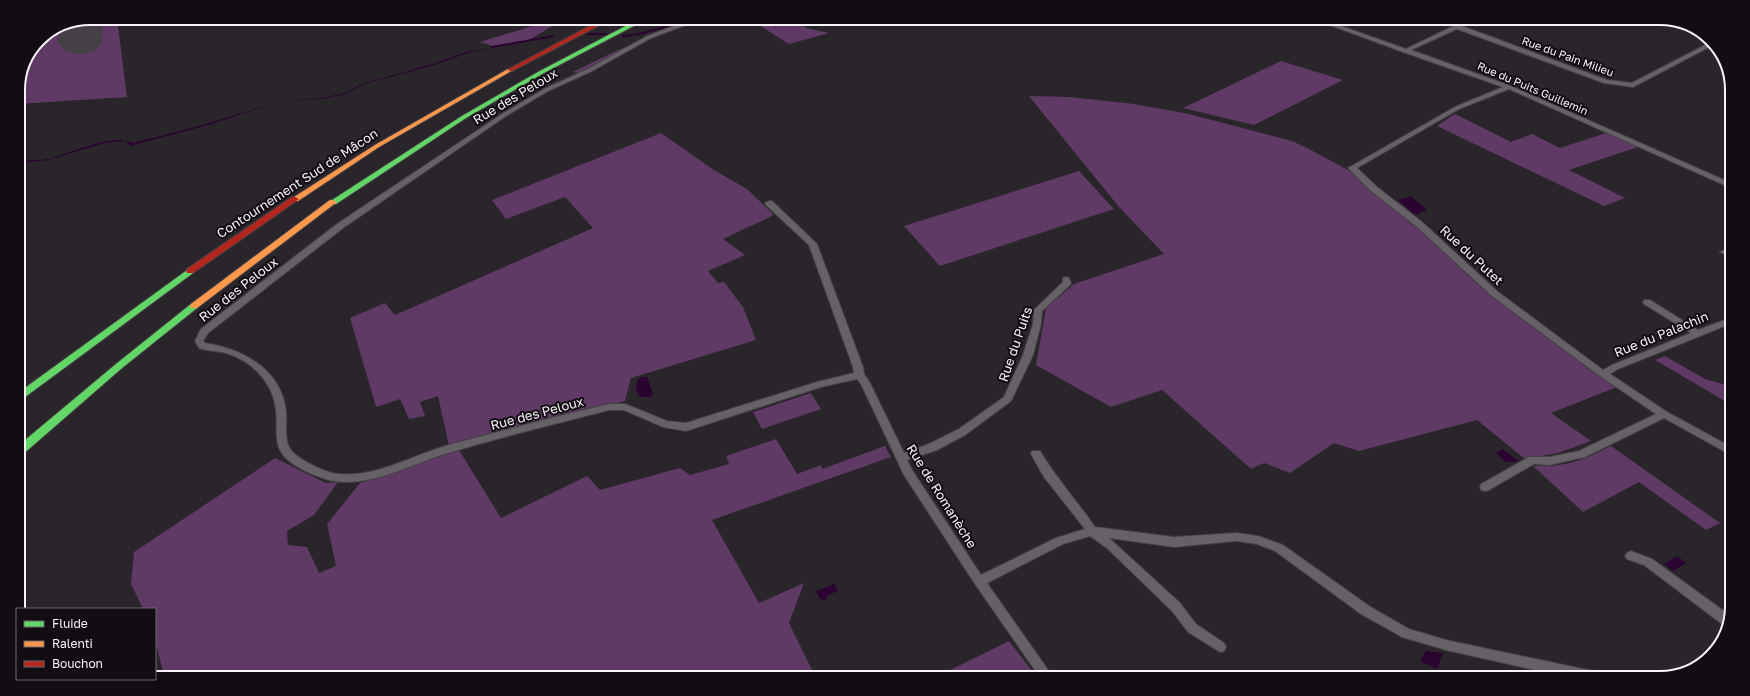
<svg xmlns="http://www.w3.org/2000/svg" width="1750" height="696" font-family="'Golos Text',sans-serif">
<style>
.green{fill:#5e3a64}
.water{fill:#2a0331}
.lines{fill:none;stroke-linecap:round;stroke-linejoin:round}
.stream{stroke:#2a0331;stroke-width:2}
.runway{fill:#454046;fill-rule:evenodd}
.street-casing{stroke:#454045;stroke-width:2}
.fast-casing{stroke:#454045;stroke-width:2}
.slow-casing{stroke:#454045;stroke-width:2}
.jam-casing{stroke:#454045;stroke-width:2}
.street{fill:#666166;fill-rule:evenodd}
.fast{fill:#63d668;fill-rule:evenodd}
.slow{fill:#ff974d;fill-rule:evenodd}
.jam{fill:#b3261e;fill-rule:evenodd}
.labels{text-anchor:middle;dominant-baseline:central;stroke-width:4;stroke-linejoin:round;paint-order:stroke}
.far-street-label{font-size:11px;fill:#f9f2fa;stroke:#120d13}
.street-label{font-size:13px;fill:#f9f2fa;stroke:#120d13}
.rim{fill:none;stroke:#f9f2fa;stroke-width:2}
</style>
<rect width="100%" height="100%" fill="#2a252b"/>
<!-- green -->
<path class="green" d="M90,18H117L127,97L18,104V85L39,39L62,23Z
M555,19H564L529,40L493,46L480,42Z
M751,20H795L806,28L829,33L789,44Z
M638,42L579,73L573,72L618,50Z
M1281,61L1343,80L1254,125L1183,108Z
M1029,96L1070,97L1134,104L1189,114L1292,141L1307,148L1348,170L1420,230L1489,294L1617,387L1551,413L1591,441L1558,453L1525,459L1477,420L1359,451L1334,443L1290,473L1264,463L1251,469L1162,390L1111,407L1036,365L1046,308L1074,284L1164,254L1119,207Z
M1455,114L1511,142L1532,134L1560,148L1606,133L1638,147L1569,170L1625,198L1604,206L1437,126Z
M661,133L714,170L747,189L774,215L723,239L745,255L708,271L718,283L724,282L743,307L756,340L631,378L625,401L449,446L438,396L420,402L425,416L409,419L400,399L376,407L350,318L385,303L395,315L593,228L565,197L506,219L492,200Z
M1079,171L1114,209L940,266L904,226Z
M1665,356L1705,379L1730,386V404L1655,360Z
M811,393L821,409L762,429L753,412Z
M776,439L797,474L821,465L822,469L885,446L891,457L712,520L759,603L804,583L789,623L815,676L164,674L155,642V609H143L131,584L134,552L275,458L326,483L338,482L314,515L287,531L288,545L307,547L319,573L336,566L327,524L360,483L459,450L501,518L587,476L600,490L680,468L690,475L729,464L726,456Z
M1611,446L1720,523L1706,530L1639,482L1583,512L1533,466C1570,466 1578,462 1611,446Z
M1009,641L1036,676H938Z"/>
<!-- water -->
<path class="water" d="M492,47L468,53L431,66L364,84L346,94L321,99L284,100L208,125L130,146L126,141L105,143L48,160L18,163C25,159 39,161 48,159C70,154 113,132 133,143L199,126L284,100L321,98L346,93L361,84L430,65L467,52Z
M1411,196L1427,210L1415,215L1398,200Z
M641,377H647L653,394L651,397H640L636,390L637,380Z
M1502,449L1520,462H1506L1496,453Z
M1677,556L1686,563L1673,571L1664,564Z
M834,584L838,591L828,595L826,600L820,599L816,591Z
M1426,651L1443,653L1437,669L1420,661Z"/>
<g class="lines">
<!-- stream -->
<path class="stream" d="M588,34H608
M623,36L639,34L676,24
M492,47L554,36"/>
<!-- runway -->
<path class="runway" d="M90,18H101L102,20V42L96,51L80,55L64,51L58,42L59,26Z"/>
<!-- street casing -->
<g class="street-casing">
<path id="street" d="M693,19H702L651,38L592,71L548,91L506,116L343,228L208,333L203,341L205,343C243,349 281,369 286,411C287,423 284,436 289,447C294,458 321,470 332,473C371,480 409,457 445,446C500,431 554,417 609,404H625L667,421L686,423L817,382L854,373L853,367L809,245L766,205L765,203L769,201H772L817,244L863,367L864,374L870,383L904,453L929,444L959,429L1004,397L1023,355L1033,324L1034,310L1063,282V278L1066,277L1069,278L1071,283L1070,285L1042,311L1041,324L1033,355L1011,401L965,435L937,450L907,460L912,470L981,575L1056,538L1085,529L1044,477L1031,454L1032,451H1040C1056,478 1077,501 1095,527L1174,537L1236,533L1258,536L1283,545L1369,606L1409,629L1446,640L1583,669L1613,674L1615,678H1570L1446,650L1402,637L1361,614L1275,551L1257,544L1236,541L1174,547L1109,538L1180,603L1196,624L1224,643L1226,647L1224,651L1220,652L1188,632L1172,611L1108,549L1090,536L1063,544L987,583L1053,677L1039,676L975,584L904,475L861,384L857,379L821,387L686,431L663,427L624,410H609C555,424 501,437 448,453C414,463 380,483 343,482C326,482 288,467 280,450C274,438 278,425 276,411C274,383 252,361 226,353C217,351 208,351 199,348L195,341L201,329L337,224L502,114L544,89L588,69L647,36Z
M1319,21H1327L1406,49L1464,21H1472L1462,26L1607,80L1632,83L1711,42L1715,44L1633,87L1604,83L1457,29L1411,50L1511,86L1731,183V188L1509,89L1459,109L1357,168L1377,187L1422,222L1498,292L1603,370L1612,365L1691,333L1644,304L1643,302L1644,300H1650L1698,330L1730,318V324L1618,369L1610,374L1667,412L1729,446V454L1664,418L1585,457L1549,465L1534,464L1489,490L1485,491L1481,490L1480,487L1481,484L1529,457H1549L1579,451L1656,414L1600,376L1492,296L1416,226L1371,191L1348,168L1455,107L1503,87L1403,52Z
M1731,247V252L1724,254L1720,252Z
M1631,551L1652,559L1728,614V630L1722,638L1719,634L1722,624L1644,565L1627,559L1625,556L1627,553Z"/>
</g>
<!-- fast casing -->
<g class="fast-casing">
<path id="fast" d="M639,19H647L542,74L466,118L336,204H333L329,202L462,116L538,72Z
M190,268L193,269L194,271L193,273L21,400L18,401V393Z
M194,303L197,304L198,306L197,308L122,368L22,455L18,456V446L116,364L191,304Z"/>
</g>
<!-- slow casing -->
<g class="slow-casing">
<path id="slow" d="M508,69L513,70L379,147L298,201H295L291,199L375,145Z
M330,200H333L337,202L197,308H191L190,306L191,304Z"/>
</g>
<!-- jam casing -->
<g class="jam-casing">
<path id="jam" d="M603,19H611L512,71L507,70Z
M292,197H295L299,199L193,273H187L186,271L187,269Z"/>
</g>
<!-- street -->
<use href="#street" class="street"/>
<!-- fast -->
<use href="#fast" class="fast"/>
<!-- slow -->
<use href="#slow" class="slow"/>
<!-- jam -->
<use href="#jam" class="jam"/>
</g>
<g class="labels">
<!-- far-street labels -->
<g class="far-street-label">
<text transform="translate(1568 56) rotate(20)">Rue du Pain Milieu</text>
<text transform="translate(1533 88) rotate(23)">Rue du Puits Guillemin</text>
</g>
<!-- street labels -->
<g class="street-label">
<text transform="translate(515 96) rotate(-31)">Rue des Peloux</text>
<text transform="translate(297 183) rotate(-33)">Contournement Sud de Mâcon</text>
<text transform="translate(1472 255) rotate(43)">Rue du Putet</text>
<text transform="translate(238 289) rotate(-38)">Rue des Peloux</text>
<text transform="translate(1661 334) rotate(-22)">Rue du Palachin</text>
<text transform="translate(1015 344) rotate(-71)">Rue du Puits</text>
<text transform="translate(537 413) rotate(-15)">Rue des Peloux</text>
<text transform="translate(942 496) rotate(58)">Rue de Romanèche</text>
</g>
</g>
<!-- crop -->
<path d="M0 0H1750V696H0ZM90 25H1660A65 65 0 0 1 1725 90V606A65 65 0 0 1 1660 671H90A65 65 0 0 1 25 606V90A65 65 0 0 1 90 25Z" fill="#120d13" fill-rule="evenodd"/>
<path class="rim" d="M90 25H1660A65 65 0 0 1 1725 90V606A65 65 0 0 1 1660 671H90A65 65 0 0 1 25 606V90A65 65 0 0 1 90 25Z"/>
<!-- legend -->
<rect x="16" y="608" width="140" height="72" fill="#120d13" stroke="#6e696f"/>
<rect x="24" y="621" width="20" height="6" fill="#63d668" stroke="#6e696f"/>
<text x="52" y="628" font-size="12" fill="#f9f2fa">Fluide</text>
<rect x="24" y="641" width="20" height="6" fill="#ff974d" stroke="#6e696f"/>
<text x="52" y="648" font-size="12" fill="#f9f2fa">Ralenti</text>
<rect x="24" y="661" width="20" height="6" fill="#b3261e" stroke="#6e696f"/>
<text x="52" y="668" font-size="12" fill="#f9f2fa">Bouchon</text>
</svg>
